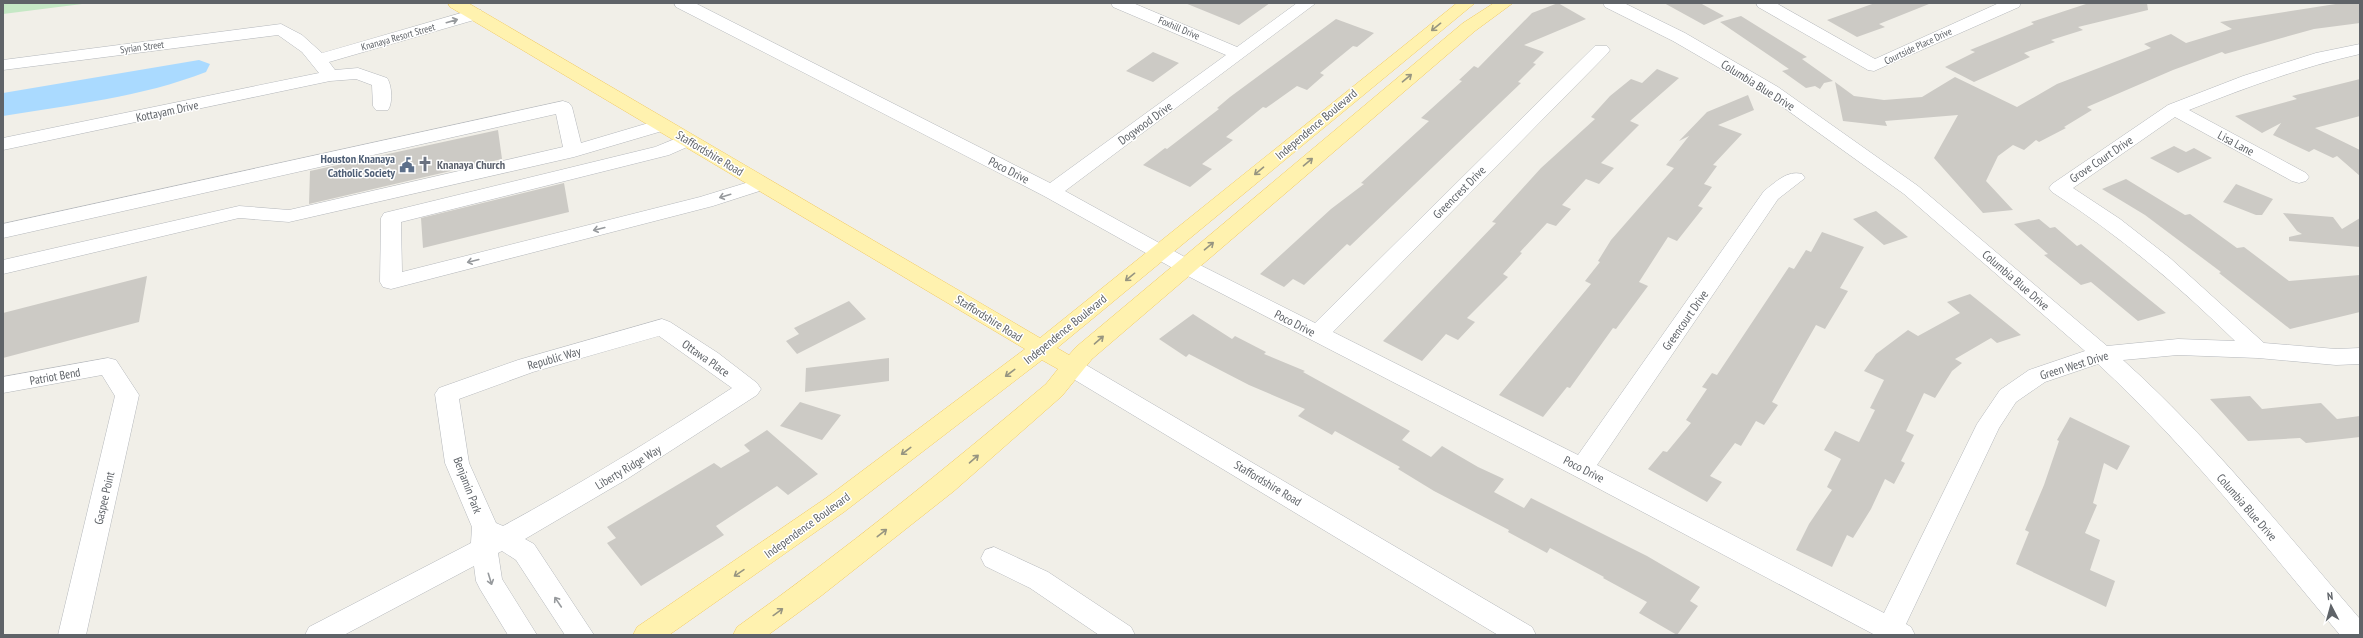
<svg xmlns="http://www.w3.org/2000/svg" width="2363" height="638" font-family="'PT Sans Narrow',sans-serif">
<style>
.green{fill:#c5e8c5}
.water{fill:#aadaff}
.building{fill:#cccac5}
.lines{fill:none;stroke-linecap:round;stroke-linejoin:round}
.minor-casing{stroke:#b5b8bc;stroke-width:1}
.major-casing{stroke:#f2c960;stroke-width:1}
.minor{fill:#fff;fill-rule:evenodd}
.major{fill:#fff2af;fill-rule:evenodd}
.oneway{stroke:#979a9d}
.oneway2{stroke:#979581}
.labels{text-anchor:middle;dominant-baseline:central;stroke-width:3;stroke-linejoin:round;paint-order:stroke}
.far-street-label{font-size:10px;fill:#5f6368;stroke:#fff}
.street-label{font-size:12px;fill:#5f6368;stroke:#fff}
.service-label{font-size:12px;font-weight:bold;fill:#4e5e75;stroke:#fff;text-anchor:end}
.worship-label{font-size:12px;font-weight:bold;fill:#5b616d;stroke:#fff;text-anchor:start}
</style>
<rect width="100%" height="100%" fill="#f1efe8"/>
<!-- green -->
<path class="green" d="M3,3H90L3,14Z"/>
<!-- water -->
<path class="water" d="M199,60L210,64L206,72C142,97 70,105 3,116V93Z"/>
<!-- building -->
<path class="building" d="M1185,3H1270L1239,25Z
M1558,3L1586,19L1524,45L1544,52L1533,63L1536,64L1518,82L1521,83L1350,246L1347,244L1304,285L1293,279L1284,287L1260,274L1331,209L1364,184L1361,183L1429,121L1421,118L1462,81L1459,80L1474,66L1478,68L1532,13Z
M1664,3H1700L1724,16L1704,25Z
M1875,3H1929V4L1879,24L1885,27L1857,37L1827,20Z
M2089,3H2147L2148,10L2078,27L2083,30L2051,40L2055,42L2024,53L2030,57L1974,82L1945,67L1975,52L1970,50L2034,24L2031,22Z
M2342,3H2360V23L2314,29L2225,54L2222,52L2173,70L2087,107L2092,110L2064,127L2066,128L2039,142L2036,140L2024,150L2013,145L1998,156L1986,181L2013,210L1983,213L1934,158L1958,115L1885,121L1887,126L1843,121L1835,82L1854,96L1884,100L1922,97L1955,77L2017,107L2057,84L2151,48L2144,44L2171,34L2186,43L2232,29L2220,22Z
M1741,16L1807,57L1802,59L1833,81L1824,83L1820,89L1815,86L1806,88L1782,71L1789,69L1720,22Z
M1336,19L1374,33L1357,47L1353,46L1320,73L1324,75L1307,90L1297,86L1266,108L1263,107L1226,137L1233,140L1202,164L1212,169L1190,187L1143,165L1165,148L1167,149L1219,109L1217,108L1230,97Z
M1153,52L1179,63L1153,82L1126,71Z
M1657,69L1679,78L1630,121L1639,125L1601,163L1614,168L1599,184L1586,179L1562,205L1571,209L1556,226L1547,223L1520,252L1522,253L1503,274L1508,277L1467,318L1475,322L1458,340L1446,334L1422,361L1383,341L1496,223L1492,222L1541,168L1595,119L1591,117L1610,96L1631,79L1642,83Z
M2360,79V116L2315,128L2360,150V176L2337,156L2333,158L2314,149L2309,152L2273,135L2281,123L2262,133L2235,116L2297,99L2292,96Z
M1748,95L1754,110L1718,125L1742,134L1713,165L1717,166L1704,184L1712,187L1698,206L1703,208L1677,241L1668,237L1639,282L1648,286L1616,329L1613,328L1570,388L1567,387L1543,417L1499,395L1591,284L1585,281L1600,262L1598,261L1611,240L1674,168L1666,165L1689,136L1679,141L1707,112Z
M498,130L502,159L309,204L310,171Z
M2174,146L2186,152L2194,148L2212,158L2178,173L2150,158Z
M2126,179L2185,215L2190,214L2237,248L2244,247L2289,281L2360,275V312L2290,329L2219,273L2221,272L2145,215L2102,189Z
M564,183L569,212L423,248L421,218Z
M2236,184L2273,199L2262,215H2256L2223,202Z
M1876,211L1908,237L1884,245L1853,219Z
M2283,213L2333,217L2342,229L2360,218V247L2289,241V237L2302,234L2297,231Z
M2039,219L2050,228L2055,227L2077,246L2081,244L2166,313L2138,321L2091,282L2081,285L2044,255L2048,254L2014,224Z
M1822,232L1864,247L1840,288L1848,291L1825,329L1816,325L1772,402L1778,405L1764,425L1756,421L1741,446L1735,443L1710,476L1722,482L1707,502L1648,469L1663,451L1667,452L1691,423L1686,420L1707,389L1702,387L1712,373L1717,375L1789,267L1794,269L1806,250L1811,252Z
M147,276L139,322L3,358V313Z
M1970,294L2021,335L1997,343L1991,338L1955,359L1962,363L1952,371L1935,398L1924,393L1906,431L1914,435L1901,461L1905,463L1894,484L1885,479L1871,509L1853,538L1847,535L1832,567L1796,550L1809,524L1832,490L1827,487L1841,459L1824,450L1835,431L1859,442L1875,410L1870,408L1884,380L1864,371L1876,354L1908,330L1918,336L1960,313L1947,302Z
M849,301L866,319L797,354L786,341L799,334L794,328Z
M1193,314L1232,339L1235,336L1266,352L1264,354L1305,371L1303,372L1410,431L1402,440L1431,457L1442,446L1478,467L1504,479L1494,492L1524,508L1531,498L1647,556L1700,587L1690,601L1698,606L1677,635L1639,613L1647,602L1603,578L1604,577L1550,548L1547,553L1508,532L1509,530L1434,491L1398,469L1400,467L1335,431L1332,435L1298,416L1305,409L1249,385L1189,354L1186,357L1159,339Z
M889,358V381L805,392L806,368Z
M2250,396L2262,409L2321,403L2337,419L2360,416V437L2306,443L2300,438L2248,441L2210,399Z
M800,402L841,415L822,440L780,426Z
M2070,417L2130,446L2117,470L2104,463L2093,503L2097,505L2085,533L2100,540L2090,570L2115,581L2106,607L2016,564L2029,532L2025,530L2044,485L2059,441L2057,440Z
M767,430L818,474L788,495L777,486L716,526L724,535L641,586L607,543L616,538L607,527L714,463L721,468L750,451L744,445Z"/>
<g class="lines">
<!-- minor casing -->
<g class="minor-casing">
<path id="minor" d="M674,3H695L1050,183L1226,55L1113,7L1111,3H1133L1237,47L1297,3H1316L1065,191L1192,261L1315,323L1595,46H1607L1610,50L1607,54L1333,332L1578,455L1764,191C1776,182 1787,170 1802,174L1805,178L1778,199L1597,465L1884,613L1977,424L2000,390L2029,370L2085,351L1904,194L1766,95L1673,41L1605,7L1603,3H1624L1685,33L1778,87L1918,186L2107,346L2178,339L2235,341C2179,286 2119,235 2052,192L2049,188L2052,184L2168,105L2243,76L2316,53L2360,44V54C2301,67 2245,88 2189,110L2306,173L2309,177L2306,181L2299,183L2292,181L2175,117L2073,188L2120,219L2170,258L2264,343L2336,349L2360,348V364L2336,365L2258,358L2178,355L2123,360C2210,438 2284,531 2360,619V635H2340C2262,542 2187,446 2098,364L2045,382L2016,402L1999,428L1906,624L1911,627L1915,635H1875L1573,475L1178,271L1044,196L676,7Z
M1756,3H1776L1875,59L1999,3H2021L2019,7L1874,71L1868,70L1758,7Z
M475,9L481,10L483,14L481,18L329,62L335,70L358,68L387,78C392,85 393,103 388,110H376L373,106L372,85L356,79L330,81L3,150V138L319,73L302,52L278,35L3,70V60L281,24L302,35L322,53Z
M563,101L569,103L572,107L581,143L662,119L669,121L671,125L669,129L574,157L289,222L239,218L3,274V260L239,206L289,210L563,147L556,114L3,238V224Z
M687,134L694,136L696,140L694,144L669,155L401,222L402,272L700,197L762,178L769,180L772,184L769,188L713,206L391,289L383,287L380,282L381,218L384,213L655,147Z
M662,319L670,322L718,353L757,383L761,389L757,395L627,479L525,539L534,544L594,635H565L516,560L502,551L498,553L502,579L537,635H508L480,589L476,581L474,566L344,635H305L309,627L471,543L472,527L445,463L435,394L439,388L518,360ZM659,336L732,388C657,437 582,483 503,526L496,523L469,463L459,399L533,372Z
M108,358L116,360L139,395L86,635H58L115,396L102,375L3,393V377Z
M1073,360L1081,362L1532,627L1536,635H1498L1065,374L1062,368L1065,362Z
M994,547L1048,572L1131,627L1135,635H1099L1030,588L985,566L981,558L985,550Z"/>
</g>
<!-- major casing -->
<g class="major-casing">
<path id="major" d="M448,3H468L1040,338L1457,3H1475L1057,348L1069,355L1076,347L1463,23L1494,3H1513L1475,31L1092,359L1062,396L954,491L821,596L768,635H733L737,627C845,550 945,469 1046,384L1058,369L1042,360L844,512L669,635H633L637,627L826,498L1025,349L450,7Z"/>
</g>
<!-- minor -->
<use href="#minor" class="minor"/>
<!-- major -->
<use href="#major" class="major"/>
</g>
<!-- one-way arrows -->
<defs><path id="oneway-shaft" d="M-6 0H5M1.5-3L5.5 0L1.5 3" fill="none" stroke-width="1.6" stroke-linecap="round" stroke-linejoin="round"/></defs>
<g class="oneway">
<use href="#oneway-shaft" transform="translate(452 21) rotate(-16)"/>
<use href="#oneway-shaft" transform="translate(725 196) rotate(163)"/>
<use href="#oneway-shaft" transform="translate(599 229) rotate(166)"/>
<use href="#oneway-shaft" transform="translate(473 261) rotate(166)"/>
<use href="#oneway-shaft" transform="translate(490 579) rotate(73)"/>
<use href="#oneway-shaft" transform="translate(558 602) rotate(-124)"/>
</g>
<g class="oneway2">
<use href="#oneway-shaft" transform="translate(1436 27) rotate(141)"/>
<use href="#oneway-shaft" transform="translate(1407 78) rotate(-40)"/>
<use href="#oneway-shaft" transform="translate(1308 162) rotate(-40)"/>
<use href="#oneway-shaft" transform="translate(1259 171) rotate(140)"/>
<use href="#oneway-shaft" transform="translate(1209 246) rotate(-40)"/>
<use href="#oneway-shaft" transform="translate(1130 277) rotate(141)"/>
<use href="#oneway-shaft" transform="translate(1099 340) rotate(-41)"/>
<use href="#oneway-shaft" transform="translate(1010 373) rotate(143)"/>
<use href="#oneway-shaft" transform="translate(906 451) rotate(143)"/>
<use href="#oneway-shaft" transform="translate(974 459) rotate(-41)"/>
<use href="#oneway-shaft" transform="translate(882 533) rotate(-38)"/>
<use href="#oneway-shaft" transform="translate(739 573) rotate(146)"/>
<use href="#oneway-shaft" transform="translate(778 612) rotate(-36)"/>
</g>
<!-- icons -->
<defs>
<g id="church-bare" transform="scale(1.2)"><path d="M-1.2-6h2.4v3.5h3.3v2.4h-3.3V6h-2.4V-.1h-3.3v-2.4h3.3Z" fill="#6b7280" stroke="#fff" stroke-width="2.5" paint-order="stroke"/></g>
<g id="civic-bare" transform="scale(1.2)"><path d="M-.6-6.5H3V-4.5H.6V-3L4-1V1h2V6H-6V1h2V-1L-.6-3ZM-1.2 2.5V6h2.4V2.5Z" fill="#5c6f8a" stroke="#fff" stroke-width="2.5" paint-order="stroke"/></g>
</defs>
<g fill-rule="evenodd">
<use href="#church-bare" x="425" y="164"/>
<use href="#civic-bare" x="407" y="165"/>
</g>
<g class="labels">
<!-- far-street labels -->
<g class="far-street-label">
<text transform="translate(1179 28) rotate(23)">Foxhill Drive</text>
<text transform="translate(398 37) rotate(-16)">Knanaya Resort Street</text>
<text transform="translate(1918 46) rotate(-25)">Courtside Place Drive</text>
<text transform="translate(142 47) rotate(-7)">Syrian Street</text>
</g>
<!-- street labels -->
<g class="street-label">
<text transform="translate(1758 85) rotate(32)">Columbia Blue Drive</text>
<text transform="translate(167 111) rotate(-12)">Kottayam Drive</text>
<text transform="translate(1145 123) rotate(-36)">Dogwood Drive</text>
<text transform="translate(1316 124) rotate(-40)">Independence Boulevard</text>
<text transform="translate(2236 143) rotate(28)">Lisa Lane</text>
<text transform="translate(710 153) rotate(31)">Staffordshire Road</text>
<text transform="translate(2101 159) rotate(-34)">Grove Court Drive</text>
<text transform="translate(1009 170) rotate(27)">Poco Drive</text>
<text transform="translate(1459 192) rotate(-45)">Greencrest Drive</text>
<text transform="translate(2016 280) rotate(41)">Columbia Blue Drive</text>
<text transform="translate(989 318) rotate(32)">Staffordshire Road</text>
<text transform="translate(1685 320) rotate(-55)">Greencourt Drive</text>
<text transform="translate(1295 323) rotate(27)">Poco Drive</text>
<text transform="translate(1065 329) rotate(-39)">Independence Boulevard</text>
<text transform="translate(554 358) rotate(-16)">Republic Way</text>
<text transform="translate(706 358) rotate(35)">Ottawa Place</text>
<text transform="translate(2074 365) rotate(-17)">Green West Drive</text>
<text transform="translate(55 376) rotate(-10)">Patriot Bend</text>
<text transform="translate(628 467) rotate(-31)">Liberty Ridge Way</text>
<text transform="translate(1584 469) rotate(27)">Poco Drive</text>
<text transform="translate(1268 483) rotate(31)">Staffordshire Road</text>
<text transform="translate(468 485) rotate(69)">Benjamin Park</text>
<text transform="translate(104 498) rotate(-77)">Gaspee Point</text>
<text transform="translate(2247 507) rotate(49)">Columbia Blue Drive</text>
<text transform="translate(807 525) rotate(-36)">Independence Boulevard</text>
</g>
<!-- service labels -->
<g class="service-label">
<text x="395" y="158">Houston Knanaya<tspan x="395" dy="14">Catholic Society</tspan></text>
</g>
<!-- worship labels -->
<g class="worship-label">
<text x="437" y="164">Knanaya Church</text>
</g>
</g>
<!-- border -->
<rect width="2363" height="638" fill="none" stroke="#5f6368" stroke-width="8"/>
<!-- north arrow -->
<g transform="translate(2331 606) rotate(354)" stroke="#ffffff" stroke-width="3" paint-order="stroke">
<path d="M0-3L7 15L0 10L-7 15Z" fill="#5f6368"/>
<text y="-6" font-size="11" font-weight="bold" text-anchor="middle" fill="#5f6368">N</text>
</g>
</svg>
